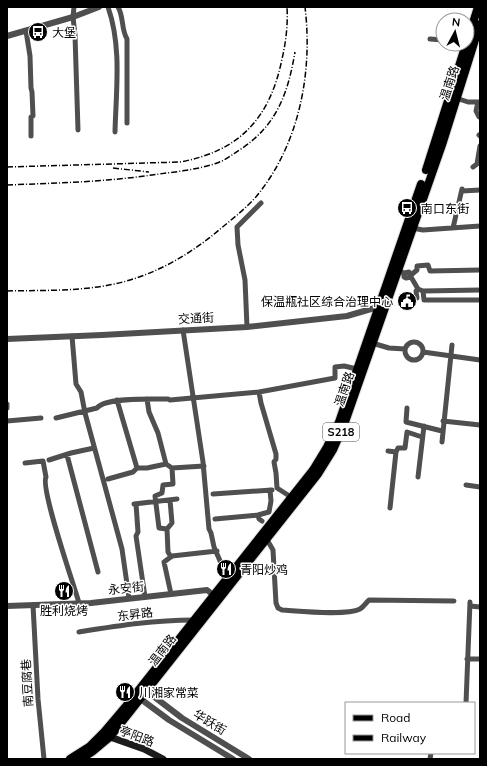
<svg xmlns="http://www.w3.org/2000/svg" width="487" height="766" font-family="Mulish,'Noto Sans SC',sans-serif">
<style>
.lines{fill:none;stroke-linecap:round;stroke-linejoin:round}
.primary-casing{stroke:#dbdbdb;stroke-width:10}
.minor{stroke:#4f4f4f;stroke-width:5}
.tertiary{stroke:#4f4f4f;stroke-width:6}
.secondary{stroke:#1c1c1c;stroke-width:7}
.primary{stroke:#000;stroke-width:8}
.rail{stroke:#000;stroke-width:1.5;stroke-dasharray:6 2 1 2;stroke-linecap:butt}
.labels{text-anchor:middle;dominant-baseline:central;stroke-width:3;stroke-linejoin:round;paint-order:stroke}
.shield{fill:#fff;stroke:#4c4c4c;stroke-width:1}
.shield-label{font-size:11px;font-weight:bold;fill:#000}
.poi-label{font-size:12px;fill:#000;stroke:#fff;text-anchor:start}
.street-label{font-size:12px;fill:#000;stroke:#fff}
</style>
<rect width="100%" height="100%" fill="#fff"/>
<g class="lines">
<!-- primary casing -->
<g class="primary-casing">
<path id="primary" d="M467,42L478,7
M426,170L466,44
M70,759L89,747L104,732L126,706L313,470L327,447L339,422L421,184
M81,759L92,752L110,737L318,474L333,450L344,425L442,145L480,24"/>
</g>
<!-- minor -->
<path class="minor" d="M74,7L73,17L75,35L78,130
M108,7C122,47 116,91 115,132
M118,7C124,17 121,29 127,39V123
M26,31L30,56L31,88L32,92L33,116L31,117V136
M430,39L443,40
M456,98L468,102H480
M478,102L476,111L479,117
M479,135L480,136
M473,167L477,164L480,146
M462,191L480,190
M412,228L423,230L480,226
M453,228L462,189
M397,270L404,273L409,272L411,277L406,278L404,277V273
M411,275L417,270V266L428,265L430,271L480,270
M411,277L418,289L423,291L480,290
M423,291L424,300H480
M417,298L416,291L418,289
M247,327L245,280L238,245L237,227L261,203
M183,330L203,462L209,529L211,533L214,547L227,577
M72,336L76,384L81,392L85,413L122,549L129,598
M405 351a9 9 0 1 1 18 0a9 9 0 1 1-18 0Z
M372,343L389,348L405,349
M423,352L480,360
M259,392L261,403L276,454V459L274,462L276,473L277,488L291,497
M147,399L149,412L158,433L166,464
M117,400L137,468
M7,404V408
M407,408L406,422L442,431
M56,418L97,408C105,397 153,399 168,399L170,400L259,392L335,378V367L344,366L357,369
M7,421L41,418
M443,421L480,425
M442,442L452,345
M388,451L396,452
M67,455L98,572
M49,460L71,453L94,448
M25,463L43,461L46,477C40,488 74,585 79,603
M418,477L424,426
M108,479L133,472L137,468H147L166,464L172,468L204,466
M466,485L480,487
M213,494L272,490
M170,500L172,523L167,529L168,552L171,557
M134,504L177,499
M136,504L138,532L136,536L145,597
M390,508L396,452L398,448H405L407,432L422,437
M258,515L259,519L262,521
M215,519L258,515L269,512L271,501L270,490
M167,529L159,528L155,496L162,493L163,485L173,484L172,468
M266,538L273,550L276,603L278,608L282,610C299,611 346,616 360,609C363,607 366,603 369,600L454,601
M171,594L164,562L172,556L217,551
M33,605L38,699L44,759
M470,606L480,607
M79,632C117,626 154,620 193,620
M467,659H480
M466,703L470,602
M430,759L431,753"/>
<!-- tertiary -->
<path class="tertiary" d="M7,36L73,17L99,7
M7,339L102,335L247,327L347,316L378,307L381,308
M7,606L91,603L207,590L216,597
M144,689L182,718L249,759
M138,697L169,720L233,759"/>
<!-- secondary -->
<path class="secondary" d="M106,734L110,737L144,749L163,759"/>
<!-- primary -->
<use href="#primary" class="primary"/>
<!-- rail -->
<path class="rail" d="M7,167L180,162C240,151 270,118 282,59C286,42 288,24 287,7
M113,168L149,172
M7,185C56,183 104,182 152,175C173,172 197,170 217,163C226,160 233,154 241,149C277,125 288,93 295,52
M7,291C48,290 90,292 130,280C163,270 193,252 219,230C231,220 244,210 255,198C299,146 313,73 305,7"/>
</g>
<!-- icons -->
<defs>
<g id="bus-disc" transform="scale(1)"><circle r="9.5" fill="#000" stroke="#fff"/><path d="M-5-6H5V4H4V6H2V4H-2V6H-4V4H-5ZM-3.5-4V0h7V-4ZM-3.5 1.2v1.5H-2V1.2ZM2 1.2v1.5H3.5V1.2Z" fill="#fff"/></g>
<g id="civic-disc" transform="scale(1)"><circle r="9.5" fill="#000" stroke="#fff"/><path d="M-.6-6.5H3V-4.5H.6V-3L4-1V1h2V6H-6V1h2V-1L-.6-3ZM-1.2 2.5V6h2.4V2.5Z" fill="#fff"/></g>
<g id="restaurant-disc" transform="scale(1)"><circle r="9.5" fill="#000" stroke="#fff"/><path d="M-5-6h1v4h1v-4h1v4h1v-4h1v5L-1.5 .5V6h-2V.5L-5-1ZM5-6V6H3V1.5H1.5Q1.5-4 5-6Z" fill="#fff"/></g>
</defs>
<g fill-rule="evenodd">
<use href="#bus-disc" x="38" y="32"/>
<use href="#bus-disc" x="407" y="208"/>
<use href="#civic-disc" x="407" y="301"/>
<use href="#restaurant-disc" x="226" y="569"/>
<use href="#restaurant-disc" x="64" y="591"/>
<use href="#restaurant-disc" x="125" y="692"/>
</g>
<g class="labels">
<!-- shield labels -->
<rect class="shield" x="323" y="423" width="36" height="18" rx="3"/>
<g class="shield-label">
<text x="341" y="432">S218</text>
</g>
<!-- poi labels -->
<g class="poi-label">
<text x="52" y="32">大堡</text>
<text x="421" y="208">南口东街</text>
<text x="393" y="301" text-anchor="end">保温瓶社区综合治理中心</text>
<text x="240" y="569">青阳炒鸡</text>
<text x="64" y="610" text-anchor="middle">胜利烧烤</text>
<text x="139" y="692">川湘家常菜</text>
</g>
<!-- street labels -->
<g class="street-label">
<text transform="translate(449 83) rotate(-72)">温南路</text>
<text transform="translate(196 318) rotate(-3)">交通街</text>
<text transform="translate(344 389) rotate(-71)">温南路</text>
<text transform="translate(126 588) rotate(-6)">永安街</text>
<text transform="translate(135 614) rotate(-7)">东昇路</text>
<text transform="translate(162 650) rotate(-52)">温南路</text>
<text transform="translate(27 683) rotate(-93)">南豆腐巷</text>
<text transform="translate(210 722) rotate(31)">华跃街</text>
<text transform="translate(137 736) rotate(21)">亭阳路</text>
</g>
</g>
<!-- border -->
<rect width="487" height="766" fill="none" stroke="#000000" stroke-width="16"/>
<!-- legend -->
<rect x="345" y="702" width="130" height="52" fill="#ffffff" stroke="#999999"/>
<rect x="353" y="715" width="20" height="6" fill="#000000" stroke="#999999"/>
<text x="381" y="722" font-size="12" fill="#000000">Road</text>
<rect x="353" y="735" width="20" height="6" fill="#000000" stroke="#999999"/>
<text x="381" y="742" font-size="12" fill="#000000">Railway</text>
<!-- north arrow -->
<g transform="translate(455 32) rotate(7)"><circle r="19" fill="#ffffff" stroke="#999999"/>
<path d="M0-3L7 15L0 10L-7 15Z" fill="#000000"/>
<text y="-6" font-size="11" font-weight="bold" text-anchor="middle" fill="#000000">N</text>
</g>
</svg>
